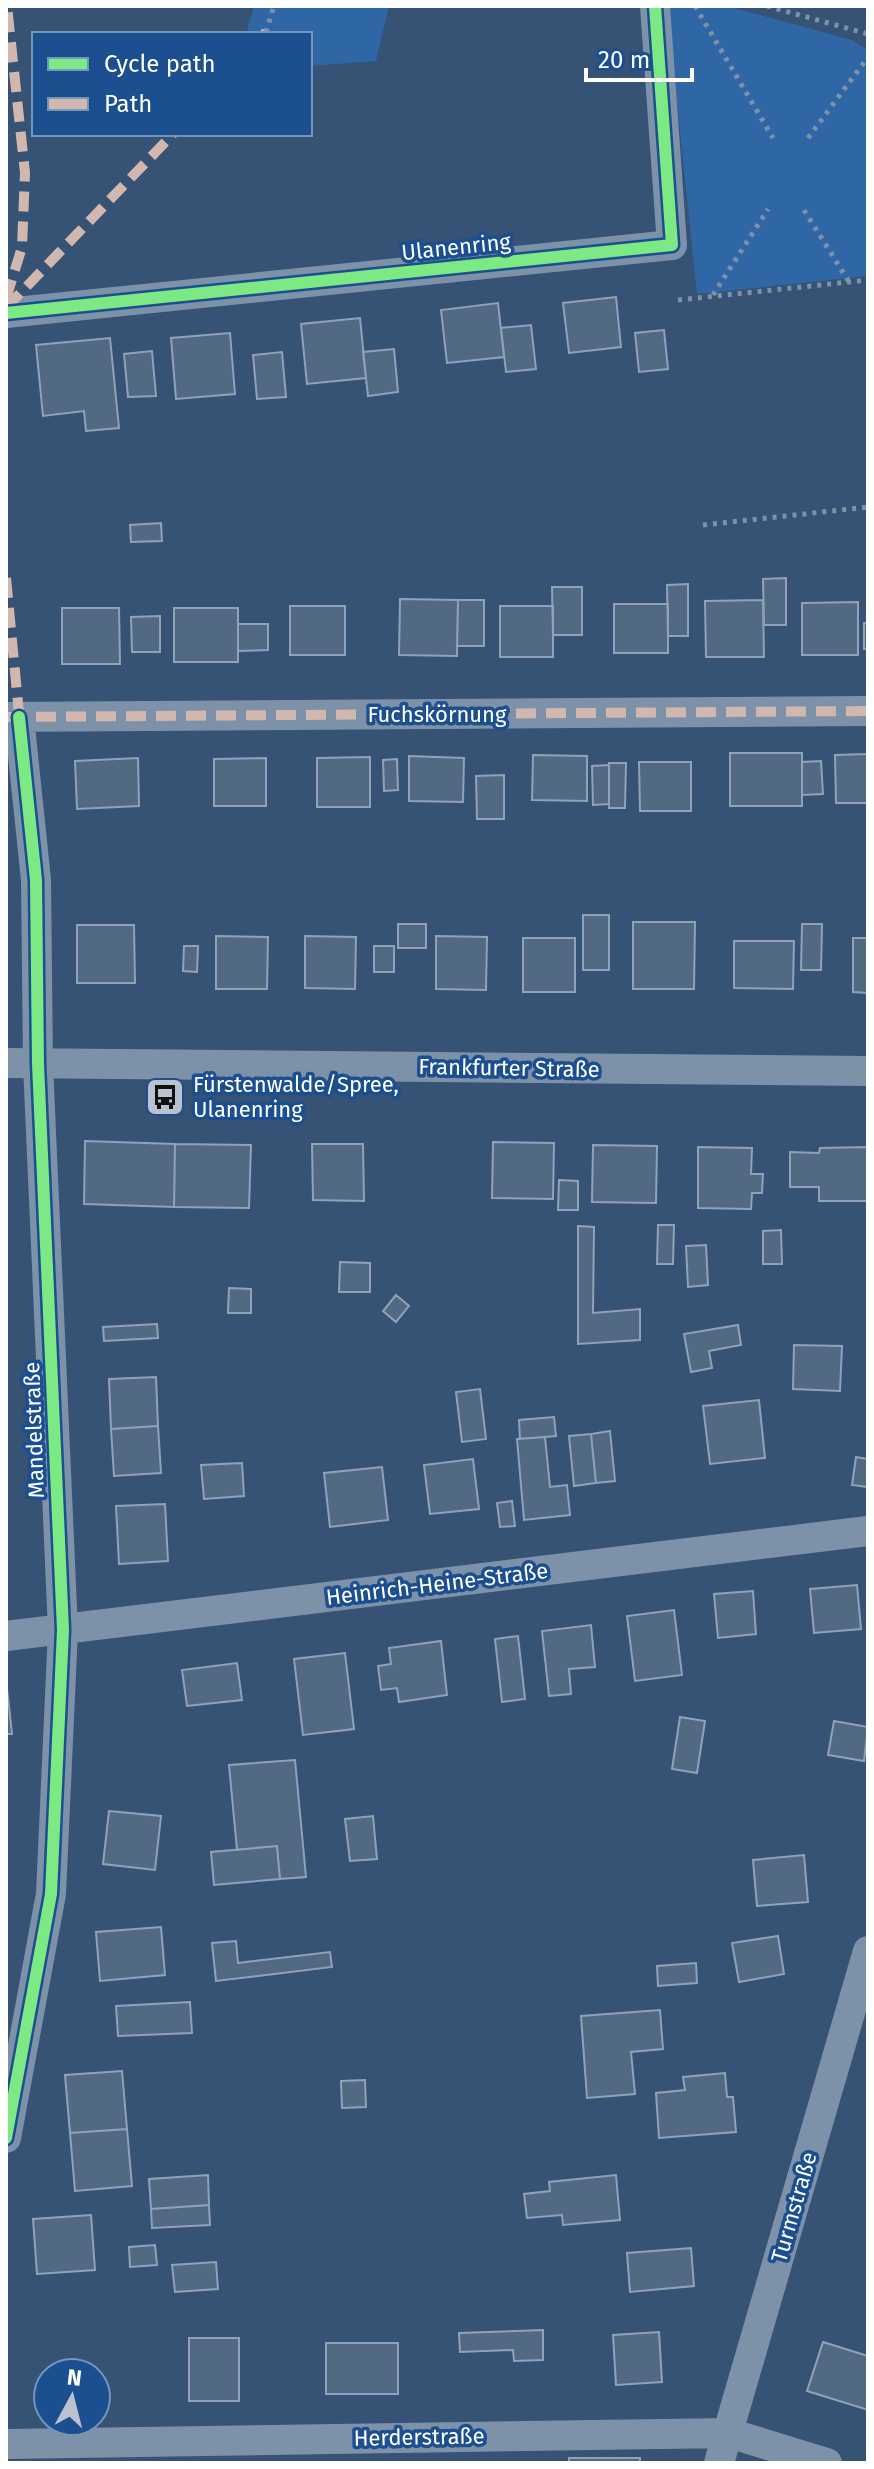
<svg xmlns="http://www.w3.org/2000/svg" width="874" height="2469" font-family="'Fira Sans',sans-serif">
<style>
.green{fill:#2f66a5}
.building{fill:#526984;stroke:#92a2b6;stroke-width:2}
.lines{fill:none;stroke-linecap:round;stroke-linejoin:round}
.path{stroke:#7d92a8;stroke-width:5;stroke-dasharray:4 6;stroke-linecap:butt}
.street{stroke:#7d92a8;stroke-width:30}
.quiet{stroke:#d1b7ad;stroke-width:10;stroke-dasharray:20 10;stroke-linecap:butt}
.cycleway-casing{stroke:#1b4f8f;stroke-width:17}
.cycleway{stroke:#7ce984;stroke-width:12}
.labels{text-anchor:middle;dominant-baseline:central;stroke-width:7;stroke-linejoin:round;paint-order:stroke}
.street-label{font-size:22px;fill:#fff;stroke:#1b4f8f}
.poi-label{font-size:22px;fill:#fff;stroke:#1b4f8f;text-anchor:start}
</style>
<rect width="100%" height="100%" fill="#365274"/>
<!-- green -->
<path class="green" d="M254,6H389L376,61L310,66V34H246Z
M667,6H727L852,40L868,50V276L697,294Z"/>
<!-- building -->
<path class="building" d="M616,297L621,347L569,353L563,303Z
M498,303L504,357L447,363L441,310Z
M360,318L366,378L307,384L301,324Z
M531,325L536,369L506,372L501,328Z
M664,330L668,369L639,372L635,333Z
M230,333L235,394L176,399L171,338Z
M110,338L119,428L86,431L84,411L43,416L36,345Z
M394,349L398,392L368,396L363,352Z
M152,351L156,396L128,397L124,354Z
M282,352L286,397L257,399L253,355Z
M161,523L162,541L131,542L130,525Z
M786,578V625H764L763,579Z
M688,584V636H668L667,585Z
M552,587H582V635H553Z
M400,599L458,600L457,656L399,655Z
M458,600H484V646H457Z
M763,600L764,657H706L705,601Z
M858,602V655H802V603Z
M614,604H668V653H614Z
M290,606H345V655H290Z
M500,606H553V657H500Z
M62,608H119L120,664H62Z
M174,608H238V662H174Z
M160,616V652H132L131,617Z
M864,623H868V649H864Z
M238,624H268V650L238,651Z
M730,753H802V806H730Z
M868,754V803H836L835,755Z
M533,755L587,756V801L532,800Z
M409,756L464,758L463,802L409,801Z
M370,757V807H317V758Z
M138,758L139,806L77,809L75,761Z
M266,758V806H214V759Z
M397,759L398,790L384,791L383,760Z
M821,761L823,794L802,795V762Z
M639,762H691V811H640Z
M609,763H626L625,808H609Z
M609,765V804L593,805L592,766Z
M504,775V819H477L476,776Z
M583,915H609V970H583Z
M633,922H695L694,989H633Z
M398,924H426V948H398Z
M802,924H822L821,970H801Z
M77,925H134L135,983H77Z
M216,936L268,937L267,989H216Z
M305,936L356,937L355,989L305,988Z
M436,936L487,937L486,990L436,989Z
M523,938H575V992H523Z
M853,938H868V993L853,992Z
M734,941H794L793,989L734,988Z
M184,946H198L197,972L183,971Z
M374,946H394V972H374Z
M85,1141L175,1144L174,1207L84,1204Z
M493,1142L554,1143L553,1199L492,1198Z
M175,1144L251,1145L249,1208L174,1207Z
M312,1144H363L364,1201L313,1200Z
M593,1145L657,1146L656,1203L592,1202Z
M698,1147L752,1148L751,1174H763L762,1193H752L751,1209L698,1208Z
M868,1147V1201H819V1187H790V1152L819,1153L820,1148Z
M559,1180L578,1181V1210H558Z
M658,1225H674L673,1264H657Z
M578,1226L594,1227L593,1313L640,1309V1340L578,1344Z
M781,1230L782,1264H763V1231Z
M706,1245L708,1285L688,1287L686,1246Z
M340,1262L370,1263V1292H339Z
M229,1288L251,1289V1313H228Z
M396,1295L409,1306L396,1322L383,1311Z
M157,1324L158,1338L104,1341L103,1327Z
M738,1325L741,1345L709,1351L712,1368L691,1372L684,1334Z
M794,1345L842,1346L840,1391L793,1389Z
M156,1377L158,1426L111,1429L109,1379Z
M480,1389L486,1439L462,1442L456,1392Z
M759,1400L765,1458L710,1464L703,1406Z
M554,1417L556,1436L520,1439L519,1420Z
M158,1426L161,1473L114,1476L111,1429Z
M610,1431L615,1481L596,1483L591,1434Z
M591,1434L596,1483L574,1486L569,1436Z
M545,1437L550,1487L567,1485L570,1515L524,1520L517,1439Z
M856,1457L868,1459V1487L852,1485Z
M473,1459L479,1509L430,1514L424,1465Z
M242,1463L244,1496L204,1499L201,1465Z
M382,1467L388,1520L330,1527L324,1473Z
M512,1501L515,1526L500,1527L497,1503Z
M165,1504L168,1561L119,1564L116,1506Z
M857,1585L861,1629L814,1633L810,1589Z
M753,1591L756,1634L718,1638L714,1594Z
M674,1610L682,1675L635,1681L627,1616Z
M591,1625L595,1667L569,1669L571,1694L549,1696L542,1631Z
M518,1636L525,1699L502,1702L495,1639Z
M441,1641L447,1695L399,1702L397,1688L381,1690L378,1666L391,1664L389,1648Z
M345,1653L354,1729L303,1735L294,1659Z
M237,1663L242,1700L187,1706L182,1670Z
M7,1688L12,1734H6V1689Z
M680,1717L705,1721L697,1773L672,1769Z
M834,1721L868,1727L864,1761L828,1755Z
M295,1760L306,1877L280,1879L277,1846L237,1850L229,1765Z
M109,1811L161,1816L155,1870L103,1864Z
M373,1816L377,1859L350,1861L345,1819Z
M277,1846L280,1879L214,1885L211,1852Z
M804,1855L808,1902L757,1906L753,1860Z
M161,1927L165,1975L100,1981L96,1932Z
M778,1936L784,1974L739,1982L732,1943Z
M236,1941L238,1963L330,1952L332,1967L216,1981L212,1943Z
M696,1963L697,1983L658,1986L657,1966Z
M190,2002L192,2033L118,2036L116,2006Z
M660,2010L663,2049L631,2052L635,2094L587,2098L581,2016Z
M122,2071L127,2129L70,2133L65,2075Z
M725,2073L727,2097H733L736,2132L659,2138L656,2093L685,2090L683,2077Z
M365,2080L366,2107L342,2108L341,2081Z
M127,2129L132,2186L75,2191L70,2133Z
M208,2175L209,2205L151,2209L149,2179Z
M616,2175L620,2220L563,2225L562,2215L527,2218L524,2194L550,2191L549,2182Z
M209,2205L210,2225L152,2228L151,2209Z
M91,2215L95,2270L37,2274L33,2219Z
M155,2245L157,2265L130,2267L129,2247Z
M691,2248L694,2286L630,2292L627,2253Z
M216,2262L218,2289L175,2292L172,2265Z
M543,2330V2360L514,2361L513,2350L460,2352L459,2333Z
M659,2332L662,2382L616,2385L613,2335Z
M189,2338H239V2401H189Z
M823,2342L868,2356V2410L807,2391Z
M326,2343H398V2394H326Z
M569,2458H640V2463H569Z"/>
<g class="lines">
<!-- path -->
<path class="path" d="M695,6L773,138
M767,6L868,34
M266,32L274,6
M808,138L868,57
M804,210L849,282
M713,295L768,209
M678,300L868,280
M703,525L868,507"/>
<!-- street -->
<path class="street" d="M6,313L672,245L655,6
M6,717L868,711
M6,1063L868,1071
M6,1636L868,1531
M6,2138L51,1894L63,1630L38,1064L36,880L19,717
M6,2444L729,2433L827,2463
M719,2463L868,1951"/>
<!-- quiet -->
<path class="quiet" d="M264,34L266,32
M6,299L22,247L25,173L7,6
M6,308L173,134
M6,578L20,724
M6,717L868,711"/>
<!-- cycleway casing -->
<g class="cycleway-casing">
<path id="cycleway" d="M6,313L672,245L655,6
M6,2138L51,1894L63,1630L38,1064L36,880L19,717"/>
</g>
<!-- cycleway -->
<use href="#cycleway" class="cycleway"/>
</g>
<!-- icons -->
<defs>
<g id="bus-square" transform="scale(2)"><rect x="-9" y="-9" width="18" height="18" rx="4" fill="#b9c2ce" stroke="#1b4f8f"/><path d="M-5-6H5V4H4V6H2V4H-2V6H-4V4H-5ZM-3.5-4V0h7V-4ZM-3.5 1.2v1.5H-2V1.2ZM2 1.2v1.5H3.5V1.2Z" fill="#111"/></g>
</defs>
<g fill-rule="evenodd">
<use href="#bus-square" x="165" y="1097"/>
</g>
<g class="labels">
<!-- street labels -->
<g class="street-label">
<text transform="translate(456 247) rotate(-6)">Ulanenring</text>
<text x="437" y="714">Fuchskörnung</text>
<text transform="translate(509 1068) rotate(1)">Frankfurter Straße</text>
<text transform="translate(34 1430) rotate(-92)">Mandelstraße</text>
<text transform="translate(437 1584) rotate(-7)">Heinrich-Heine-Straße</text>
<text transform="translate(794 2207) rotate(-74)">Turmstraße</text>
<text transform="translate(419 2437) rotate(-1)">Herderstraße</text>
</g>
<!-- poi labels -->
<g class="poi-label">
<text x="193" y="1084">Fürstenwalde/Spree,<tspan x="193" dy="25">Ulanenring</tspan></text>
</g>
</g>
<!-- border -->
<rect width="874" height="2469" fill="none" stroke="#ffffff" stroke-width="16"/>
<!-- legend -->
<rect x="32" y="32" width="280" height="104" fill="#1b4f8f" stroke="#7695bc" stroke-width="2"/>
<rect x="48" y="58" width="40" height="12" fill="#7ce984" stroke="#7695bc" stroke-width="2"/>
<text x="104" y="72" font-size="24" fill="#ffffff">Cycle path</text>
<rect x="48" y="98" width="40" height="12" fill="#d1b7ad" stroke="#7695bc" stroke-width="2"/>
<text x="104" y="112" font-size="24" fill="#ffffff">Path</text>
<!-- north arrow -->
<g transform="translate(72 2397) rotate(7)"><circle r="38" fill="#1b4f8f" stroke="#7695bc" stroke-width="2"/>
<path d="M0-6L14 30L0 20L-14 30Z" fill="#b9c2ce"/>
<text y="-12" font-size="22" font-weight="bold" text-anchor="middle" fill="#ffffff">N</text>
</g>
<!-- scale -->
<path d="M586 68v12h106v-12" fill="none" stroke="#ffffff" stroke-width="4"/>
<text x="598" y="68" font-size="24" fill="#ffffff" stroke="#1b4f8f" stroke-width="6" paint-order="stroke">20 m</text>
</svg>
